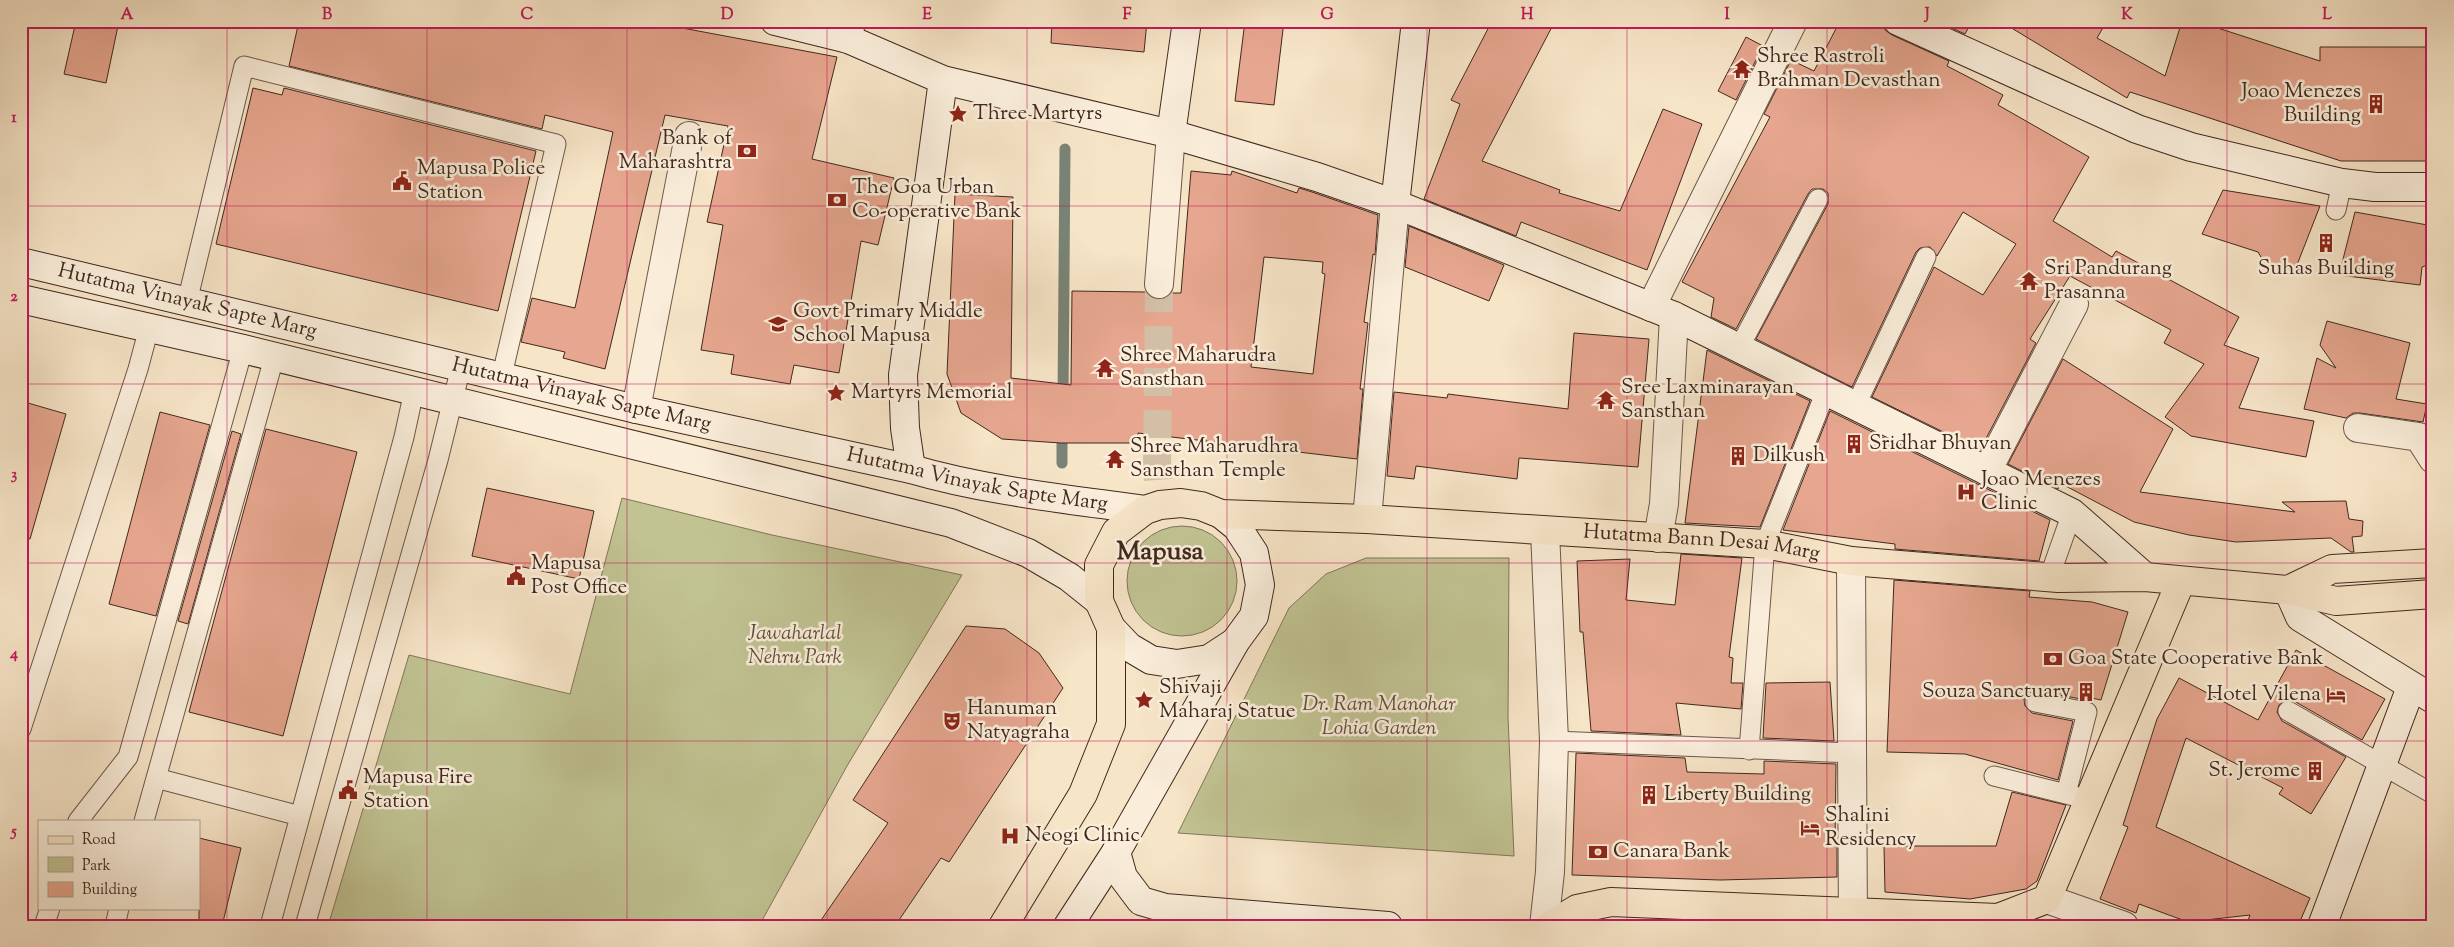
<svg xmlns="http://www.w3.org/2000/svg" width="2454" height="947" font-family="'Sorts Mill Goudy',serif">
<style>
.green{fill:#c1c393;stroke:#817658}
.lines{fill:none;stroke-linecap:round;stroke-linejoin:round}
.stream{stroke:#798375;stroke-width:11}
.building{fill:#e6a68f;stroke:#41281e;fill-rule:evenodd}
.street-tunnel{stroke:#d3bfa6;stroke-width:28;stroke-dasharray:28 14;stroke-linecap:butt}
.lane-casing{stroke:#6e5748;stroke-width:21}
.street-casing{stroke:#6e5748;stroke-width:30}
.secondary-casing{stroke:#41281e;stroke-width:30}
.primary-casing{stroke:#41281e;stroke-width:30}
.lane{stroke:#faeedb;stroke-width:19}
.street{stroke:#faeedb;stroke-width:28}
.secondary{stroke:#faeedb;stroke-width:28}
.primary{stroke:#f7e5c8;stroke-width:28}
.grid{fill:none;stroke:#c2185b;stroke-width:1;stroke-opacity:0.55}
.labels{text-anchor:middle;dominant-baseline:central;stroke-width:5;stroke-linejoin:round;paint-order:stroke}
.poi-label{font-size:21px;fill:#41281e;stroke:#faeedb;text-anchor:start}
.street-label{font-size:21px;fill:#41281e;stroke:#faeedb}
.park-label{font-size:21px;font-style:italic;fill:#614f3b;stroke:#faeedb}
.district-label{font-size:26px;font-weight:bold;fill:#41281e;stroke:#faeedb}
.neatline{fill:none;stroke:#c2185b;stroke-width:2}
.grid-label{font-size:16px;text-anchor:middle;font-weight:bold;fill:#c2185b}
</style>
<rect width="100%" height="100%" fill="#f7e5c8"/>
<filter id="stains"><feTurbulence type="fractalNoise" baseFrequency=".004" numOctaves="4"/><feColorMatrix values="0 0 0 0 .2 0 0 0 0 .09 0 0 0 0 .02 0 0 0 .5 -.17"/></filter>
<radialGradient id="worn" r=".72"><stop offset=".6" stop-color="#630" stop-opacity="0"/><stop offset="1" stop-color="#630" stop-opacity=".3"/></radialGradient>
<!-- green -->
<path class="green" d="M2295,21H2385L2386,24L2308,25Z
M622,498L772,535L962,575L847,766L759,926H328L409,655L570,694Z
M1127 581a55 55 0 1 1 110 0a55 55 0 1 1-110 0Z
M1366,558H1509L1508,717L1514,856L1178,833L1289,608L1326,574Z"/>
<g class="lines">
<!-- stream -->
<path class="stream" d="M1063,400L1065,149
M1062,463V428"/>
</g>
<!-- building -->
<path class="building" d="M76,21H119L106,83L64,74Z
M299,21H645L837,57L812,159L894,178L878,245L861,241L839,373L794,365L790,384L731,374L734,355L701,350L723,225L707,222L728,126L665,115L605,369L563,358L565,352L521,342L532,298L575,308L613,132L545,115L542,129L289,66Z
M1052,21H1147L1144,52L1051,43Z
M1245,21H1284L1274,105L1235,101Z
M1492,21H1555L1482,161L1560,190L1559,193L1620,211L1663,109L1702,124L1647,270L1521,222L1516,236L1424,199L1460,104L1451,100Z
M1840,21H1883L1885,30L1892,35L1949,61L1947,66L2003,95L1998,105L2089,157L2053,221L2112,257L2116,251L2239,317L2224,345L2259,358L2239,408L2314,421L2306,457L2191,436L2165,417L2204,364L2164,343L2171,330L2070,276L2030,339L2036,343L1980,450L1872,397L1934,267L1983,295L2016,244L1963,212L1937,256L1930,247L1920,248L1916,252L1852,387L1756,339L1828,204V193L1823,189H1812L1808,194L1736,329L1711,317L1714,298L1682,282L1770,117L1764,114L1791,60L1814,71Z
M1936,21H1972L1965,34Z
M2000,21H2107L2097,38L2165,76L2182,21H2196L2320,61V47H2433V161H2341L2130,92L2127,98Z
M1746,37L1763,46L1736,100L1718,91Z
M253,88L282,95L284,88L536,151L498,311L216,244Z
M1191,171L1231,175L1232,171L1297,193L1299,188L1312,192L1378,215L1375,255L1373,254L1364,322L1368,323L1360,389H1363L1357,459L1138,433V443H1061L1002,439L961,413L947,374L955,194L1013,197L1011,378L1071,385L1072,291L1146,292L1151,297L1158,300L1166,298L1172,293H1181ZM1264,257L1323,262L1322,273L1325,274L1313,374L1251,367Z
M2223,190L2320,206L2295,270L2267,267L2258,252L2202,234Z
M2355,212L2433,226V263L2422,267L2420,285L2339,275Z
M1409,226L1504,265L1489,301L1405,267Z
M2327,321L2410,343L2396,399L2427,404L2423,422L2360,413H2353L2346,418L2304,409L2317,358L2336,368L2320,345Z
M1574,333L1649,339L1638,467L1519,458L1517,479L1416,466L1414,479L1387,476L1394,392L1447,398L1448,394L1568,409Z
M1707,350L1810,401L1760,527L1685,523Z
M2063,359L2173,429L2140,492L2295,512L2282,502L2346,501L2349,519L2363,521L2362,536L2352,537L2354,552H2351L2331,538L2236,542L2189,535L2134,522L2060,483L2058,489L2008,464Z
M21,401L66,414L30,539L21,538Z
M1830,411L2050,520L2039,561L1895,549V544L1783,530Z
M160,412L210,425L156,616L109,604Z
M266,429L357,452L283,736L189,712Z
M232,431L241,434L188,624L178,621Z
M487,488L594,511L579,579L472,556Z
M1681,554L1742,558L1729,657L1733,658L1731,683H1743L1741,709L1676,703L1681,735L1591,731L1583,632H1580L1577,561L1630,559L1626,600L1675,605Z
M1894,580L2030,591L2029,597L2092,602L2128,612L2101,700L2082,696L2081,699L2037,691L2031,692L2024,699L2025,706L2032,713L2073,721L2058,780L1965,754L1887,752Z
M966,626L1005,629L1039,653L1063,688L949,862L941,858L895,926H817L888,823L853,800Z
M2296,650L2385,699L2362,740L2294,701L2287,700L2279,705L2277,712L2282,721L2346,757L2311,814L2279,794L2283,788L2186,738L2156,827L2310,898L2298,926H2246L2250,915L2188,922L2139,904L2136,913L2100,899L2128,827L2123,825L2157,719L2179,678L2258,720Z
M1830,682L1834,741L1763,738L1766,683Z
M1576,753L1685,758L1687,772L1764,774V761L1836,764L1835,846H1837V877L1720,880L1572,875Z
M2012,792L2066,805L2037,881L2026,889L1970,899L1885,892L1884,846H1996Z
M199,838L241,848L222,926H199Z"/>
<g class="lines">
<!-- street-tunnel -->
<path class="street-tunnel" d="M1159,284L1157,468L1160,505"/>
<!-- lane casing -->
<g class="lane-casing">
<path id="lane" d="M2336,210L2342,183
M187,302L244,66L556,144L502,375
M1739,348L1818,199
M1856,405L1926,257
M2049,578L2072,513
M2035,702L2087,712L2066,794
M2288,711L2433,794
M21,729L138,369L149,328
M1554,741L1852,753
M1749,750L1765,544L1826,391
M1994,776L2078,797
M156,778L300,816
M78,821L128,757L243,349
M144,821L274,358
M44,926L50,908
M115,926L119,908
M270,926L404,437L414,391
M305,926L438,460L461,367
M1741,926L1743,908"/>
</g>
<!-- street casing -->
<g class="street-casing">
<path id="street" d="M848,39L851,21
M1159,284L1171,134
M1651,307L1793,21
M636,409L689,136
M2358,428L2419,437L2433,459
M1987,471L2074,304
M1367,519L1395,204
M1658,538L1664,504L1674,316
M1851,561L1853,926
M2047,899L2124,926
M1544,926L1550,872L1554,741L1545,531"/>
</g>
<!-- secondary casing -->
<g class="secondary-casing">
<g id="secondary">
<path d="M775,21L848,39L943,80L1171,134L1317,177L1395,204L1674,316L2072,513L2145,577"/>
<path d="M1898,21L2137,129L2191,147L2342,183L2375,187H2433"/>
<path d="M1171,134L1187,21"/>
<path d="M1395,204L1416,21"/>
<path id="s1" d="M21,262L636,409L911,469C987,491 1066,499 1145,510"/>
<path d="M21,299L243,349L951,523L1028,553L1069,577L1099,601"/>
<path d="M911,469L905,428L903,375L943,80"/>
<path d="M2288,590L2300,617L2433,699"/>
<path d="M1111,628L1129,647L1151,660L1177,664L1209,659L1235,642"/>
<path d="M1116,852L1123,877L1141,901L1165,908L1388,926"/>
<path d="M1068,926L1116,852L1235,642L1254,616L1260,585L1254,553L1237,527L1221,514"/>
<path d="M2322,926L2411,687"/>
</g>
</g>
<!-- primary casing -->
<g class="primary-casing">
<g id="primary">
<path d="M2288,590L2332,569L2433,563"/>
<path id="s2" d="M1003,926L1083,794L1111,724V628L1099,601V565L1116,532L1145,510L1160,505L1181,503L1201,506L1221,514L1367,519L1765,544L1851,561L2058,578L2145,577L2288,590L2336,601L2433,594"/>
<path d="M1549,926L1577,909L1611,902L1998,918L2047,899L2181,581"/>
</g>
</g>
<!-- lane -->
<use href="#lane" class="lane"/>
<!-- street -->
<use href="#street" class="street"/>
<!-- secondary -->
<use href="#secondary" class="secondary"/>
<!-- primary -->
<use href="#primary" class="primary"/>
</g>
<!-- grid -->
<path class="grid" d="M227,21V926M427,21V926M627,21V926M827,21V926M1027,21V926M1227,21V926M1427,21V926M1627,21V926M1827,21V926M2027,21V926M2227,21V926M21,206H2433M21,384H2433M21,563H2433M21,741H2433"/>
<!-- icons -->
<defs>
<g id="temple-bare" transform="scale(1.5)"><path d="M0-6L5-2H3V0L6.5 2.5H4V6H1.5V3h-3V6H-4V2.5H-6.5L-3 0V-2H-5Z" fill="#8f2418" stroke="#faeedb" stroke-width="2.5" paint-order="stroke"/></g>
<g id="building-bare" transform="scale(1.5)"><path d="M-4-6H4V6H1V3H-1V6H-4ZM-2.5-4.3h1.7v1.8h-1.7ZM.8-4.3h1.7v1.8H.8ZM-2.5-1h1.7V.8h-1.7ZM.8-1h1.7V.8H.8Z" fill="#8f2418" stroke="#faeedb" stroke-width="2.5" paint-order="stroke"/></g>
<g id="sight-bare" transform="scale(1.5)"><path d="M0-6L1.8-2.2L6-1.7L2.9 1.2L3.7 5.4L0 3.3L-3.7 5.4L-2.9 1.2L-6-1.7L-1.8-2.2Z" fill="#8f2418" stroke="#faeedb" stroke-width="2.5" paint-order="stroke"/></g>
<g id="bank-bare" transform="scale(1.5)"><path d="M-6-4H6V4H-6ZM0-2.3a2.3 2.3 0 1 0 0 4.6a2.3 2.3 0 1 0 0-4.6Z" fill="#8f2418" stroke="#faeedb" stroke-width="2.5" paint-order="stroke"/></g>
<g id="civic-bare" transform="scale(1.5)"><path d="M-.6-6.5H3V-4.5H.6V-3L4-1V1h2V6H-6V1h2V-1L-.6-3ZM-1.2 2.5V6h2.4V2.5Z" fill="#8f2418" stroke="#faeedb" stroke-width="2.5" paint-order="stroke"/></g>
<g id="school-bare" transform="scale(1.5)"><path d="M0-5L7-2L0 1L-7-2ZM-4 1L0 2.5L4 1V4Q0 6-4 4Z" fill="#8f2418" stroke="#faeedb" stroke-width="2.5" paint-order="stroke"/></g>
<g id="hospital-bare" transform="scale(1.5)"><path d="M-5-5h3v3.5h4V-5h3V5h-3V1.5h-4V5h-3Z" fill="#8f2418" stroke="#faeedb" stroke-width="2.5" paint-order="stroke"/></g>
<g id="hotel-bare" transform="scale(1.5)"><path d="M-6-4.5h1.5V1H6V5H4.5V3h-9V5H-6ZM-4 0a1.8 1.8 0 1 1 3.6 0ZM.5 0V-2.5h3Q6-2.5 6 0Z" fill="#8f2418" stroke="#faeedb" stroke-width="2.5" paint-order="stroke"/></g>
<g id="theatre-bare" transform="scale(1.5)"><path d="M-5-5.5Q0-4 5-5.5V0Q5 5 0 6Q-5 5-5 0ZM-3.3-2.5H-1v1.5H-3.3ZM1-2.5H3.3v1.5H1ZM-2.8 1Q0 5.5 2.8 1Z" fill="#8f2418" stroke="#faeedb" stroke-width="2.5" paint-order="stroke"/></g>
</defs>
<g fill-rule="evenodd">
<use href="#temple-bare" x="1742" y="69"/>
<use href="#building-bare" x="2376" y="104"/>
<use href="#sight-bare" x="958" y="114"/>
<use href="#bank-bare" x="747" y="151"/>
<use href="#civic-bare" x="402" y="181"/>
<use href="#bank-bare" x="837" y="200"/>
<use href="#building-bare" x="2326" y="243"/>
<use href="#temple-bare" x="2029" y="281"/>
<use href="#school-bare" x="778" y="324"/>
<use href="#temple-bare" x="1105" y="368"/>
<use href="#sight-bare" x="836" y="393"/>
<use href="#temple-bare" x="1606" y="400"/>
<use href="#building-bare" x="1854" y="444"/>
<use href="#building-bare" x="1738" y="456"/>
<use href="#temple-bare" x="1115" y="459"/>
<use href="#hospital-bare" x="1966" y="492"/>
<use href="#civic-bare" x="516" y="576"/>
<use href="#bank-bare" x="2053" y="659"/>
<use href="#building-bare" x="2086" y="692"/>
<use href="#hotel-bare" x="2336" y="695"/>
<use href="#sight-bare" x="1144" y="700"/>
<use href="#theatre-bare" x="952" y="721"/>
<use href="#building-bare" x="2315" y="771"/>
<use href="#civic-bare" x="348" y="790"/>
<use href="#building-bare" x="1649" y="795"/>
<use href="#hotel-bare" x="1810" y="828"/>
<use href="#hospital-bare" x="1010" y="836"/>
<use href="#bank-bare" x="1598" y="852"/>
</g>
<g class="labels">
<!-- poi labels -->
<g class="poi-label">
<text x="1757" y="57">Shree Rastroli<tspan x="1757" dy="24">Brahman Devasthan</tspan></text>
<text x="2361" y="92" text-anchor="end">Joao Menezes<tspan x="2361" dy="24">Building</tspan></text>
<text x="973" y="114">Three Martyrs</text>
<text x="732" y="139" text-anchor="end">Bank of<tspan x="732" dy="24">Maharashtra</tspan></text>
<text x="417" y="169">Mapusa Police<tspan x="417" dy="24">Station</tspan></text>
<text x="852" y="188">The Goa Urban<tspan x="852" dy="24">Co-operative Bank</tspan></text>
<text x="2044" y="269">Sri Pandurang<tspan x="2044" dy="24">Prasanna</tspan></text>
<text x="2326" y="269" text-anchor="middle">Suhas Building</text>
<text x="793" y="312">Govt Primary Middle<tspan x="793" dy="24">School Mapusa</tspan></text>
<text x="1120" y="356">Shree Maharudra<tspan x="1120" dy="24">Sansthan</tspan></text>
<text x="1621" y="388">Sree Laxminarayan<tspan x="1621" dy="24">Sansthan</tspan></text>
<text x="851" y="393">Martyrs Memorial</text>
<text x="1869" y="444">Sridhar Bhuvan</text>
<text x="1130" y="447">Shree Maharudhra<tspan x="1130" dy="24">Sansthan Temple</tspan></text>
<text x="1753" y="456">Dilkush</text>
<text x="1981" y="480">Joao Menezes<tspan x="1981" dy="24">Clinic</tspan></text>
<text x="531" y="564">Mapusa<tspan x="531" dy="24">Post Office</tspan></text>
<text x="2068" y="659">Goa State Cooperative Bank</text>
<text x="1159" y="688">Shivaji<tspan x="1159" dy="24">Maharaj Statue</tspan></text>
<text x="2071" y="692" text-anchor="end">Souza Sanctuary</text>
<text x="2321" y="695" text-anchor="end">Hotel Vilena</text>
<text x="967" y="709">Hanuman<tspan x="967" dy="24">Natyagraha</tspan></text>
<text x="2300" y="771" text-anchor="end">St. Jerome</text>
<text x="363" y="778">Mapusa Fire<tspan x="363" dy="24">Station</tspan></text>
<text x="1664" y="795">Liberty Building</text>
<text x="1825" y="816">Shalini<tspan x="1825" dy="24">Residency</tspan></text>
<text x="1025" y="836">Neogi Clinic</text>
<text x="1613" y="852">Canara Bank</text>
</g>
<!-- street labels -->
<g class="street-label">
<text stroke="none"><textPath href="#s1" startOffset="171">Hutatma Vinayak Sapte Marg</textPath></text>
<text stroke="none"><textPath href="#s1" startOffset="576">Hutatma Vinayak Sapte Marg</textPath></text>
<text stroke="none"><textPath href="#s1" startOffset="981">Hutatma Vinayak Sapte Marg</textPath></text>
<text stroke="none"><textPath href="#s2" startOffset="1025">Hutatma Bann Desai Marg</textPath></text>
</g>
<!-- park labels -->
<g class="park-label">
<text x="795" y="634">Jawaharlal<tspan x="795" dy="24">Nehru Park</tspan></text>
<text x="1379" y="705">Dr. Ram Manohar<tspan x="1379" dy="24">Lohia Garden</tspan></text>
</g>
<!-- district labels -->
<g class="district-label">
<text x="1160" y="552">Mapusa</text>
</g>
</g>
<!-- margin -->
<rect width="2454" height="947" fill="none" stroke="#f7e5c8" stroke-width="55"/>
<!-- legend -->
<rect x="38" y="820" width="162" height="90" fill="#faeedb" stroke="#b09f8f"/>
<rect x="48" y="836" width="25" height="8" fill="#f7e5c8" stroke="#b09f8f"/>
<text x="82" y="844" font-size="15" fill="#41281e">Road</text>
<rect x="48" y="857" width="25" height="15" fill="#c1c393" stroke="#b09f8f"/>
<text x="82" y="870" font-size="15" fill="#41281e">Park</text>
<rect x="48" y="882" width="25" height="15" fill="#e6a68f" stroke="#b09f8f"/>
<text x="82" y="894" font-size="15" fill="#41281e">Building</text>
<rect x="28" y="28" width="2398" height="892" class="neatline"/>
<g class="grid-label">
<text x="127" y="19">A</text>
<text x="327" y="19">B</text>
<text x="527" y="19">C</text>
<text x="727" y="19">D</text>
<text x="927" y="19">E</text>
<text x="1127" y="19">F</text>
<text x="1327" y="19">G</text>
<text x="1527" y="19">H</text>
<text x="1727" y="19">I</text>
<text x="1927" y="19">J</text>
<text x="2127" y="19">K</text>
<text x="2327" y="19">L</text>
<text x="14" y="122">1</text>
<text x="14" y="301">2</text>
<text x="14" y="479">3</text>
<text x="14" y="658">4</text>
<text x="14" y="836">5</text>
</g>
<rect width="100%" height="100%" filter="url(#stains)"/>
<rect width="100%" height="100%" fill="url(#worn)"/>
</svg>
